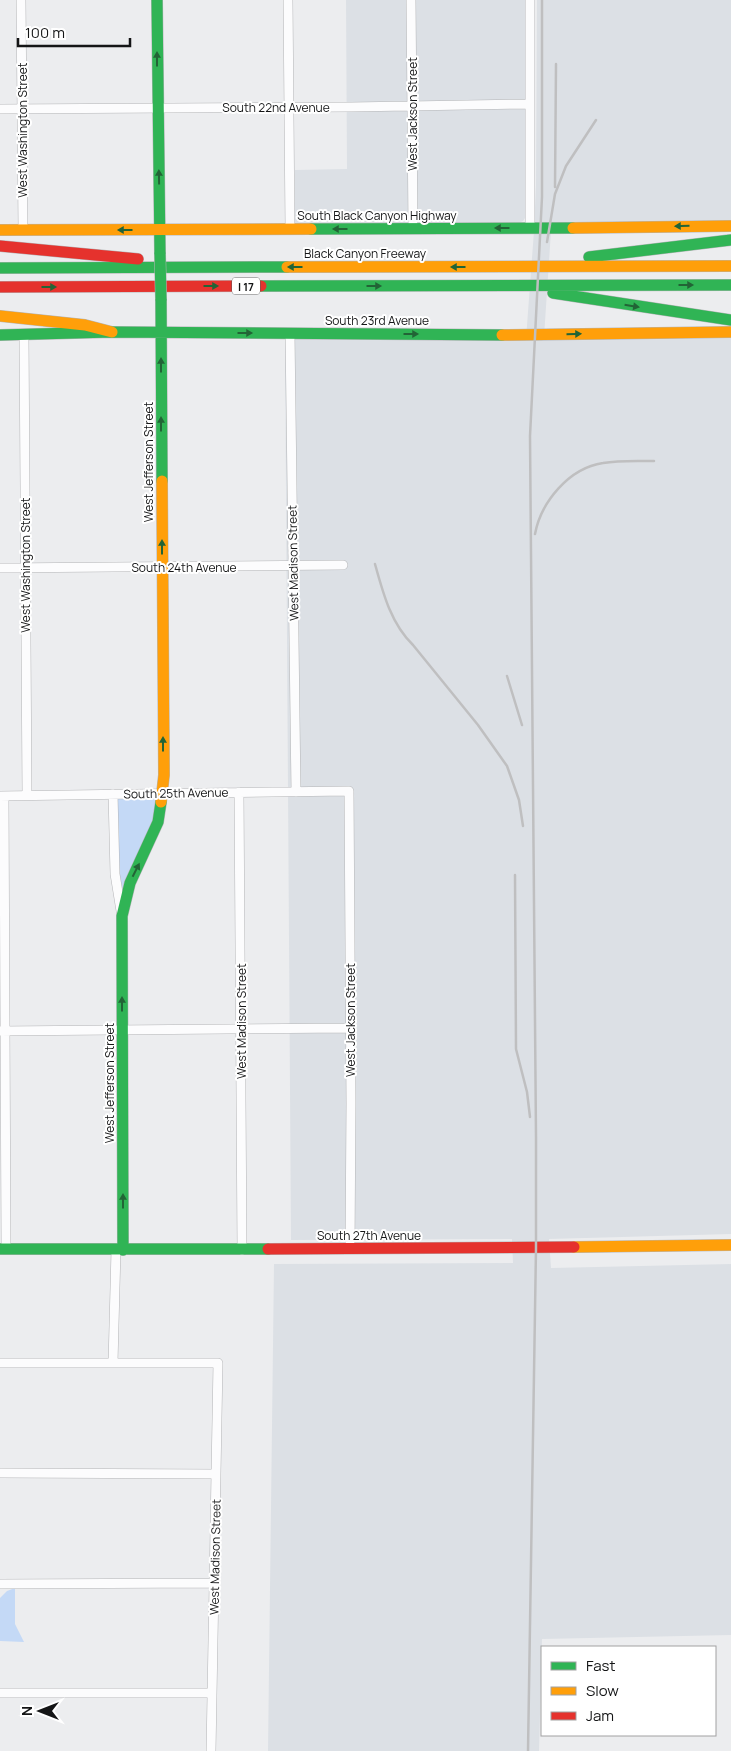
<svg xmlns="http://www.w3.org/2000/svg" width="731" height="1751" font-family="Manrope,sans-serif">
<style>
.built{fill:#dce0e5}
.green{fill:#c4d9f6}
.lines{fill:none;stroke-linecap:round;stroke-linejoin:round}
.street-casing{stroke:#b4b5b7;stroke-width:10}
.fast-casing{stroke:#b4b5b7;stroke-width:12}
.slow-casing{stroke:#b4b5b7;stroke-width:12}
.jam-casing{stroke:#b4b5b7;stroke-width:12}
.street{stroke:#fcfcfd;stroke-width:9}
.fast{stroke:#30b455;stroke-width:11}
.slow{stroke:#ff9f0a;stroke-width:11}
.jam{stroke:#e5322d;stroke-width:11}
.rail{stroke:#bfbfc0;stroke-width:2.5}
.fast-bridge-casing{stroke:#b4b5b7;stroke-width:12;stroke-linecap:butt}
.fast-bridge{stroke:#30b455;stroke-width:11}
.oneway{fill:#226436}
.labels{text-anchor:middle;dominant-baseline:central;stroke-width:4;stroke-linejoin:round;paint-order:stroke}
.shield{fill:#fff;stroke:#5a5b5c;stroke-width:1}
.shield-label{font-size:11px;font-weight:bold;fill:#141516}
.street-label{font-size:12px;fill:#141516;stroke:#fff}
</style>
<rect width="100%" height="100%" fill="#ecedef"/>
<!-- built -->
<path class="built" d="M346,0H525V218L523,221L519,223L295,224V170L347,169Z
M537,0H731V222L551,231L544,337L731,336V1234L549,1239L551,1268L731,1264V1635L542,1639L539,1751H268L274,1264L513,1263L512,1239L291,1240L285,339H526L534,231L536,185Z"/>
<!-- green -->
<path class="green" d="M162,793L122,916L113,794Z
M15,1588V1624L24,1642L0,1641V1598L7,1591Z"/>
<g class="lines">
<!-- street casing -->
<g class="street-casing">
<path id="street" d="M21,0L23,230
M288,0L290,229
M411,0L413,229
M530,0V228
M0,109L351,107L530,104
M290,334L296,792
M24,335L27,795
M0,568L343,565
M239,792L242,1250
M113,794L115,874L121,911
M0,796L349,791L351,1103L350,1249
M4,796L6,1249
M0,1031L350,1028
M0,1363H218L211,1751
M113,1363L116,1250
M0,1473L216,1474
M0,1584L214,1583
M0,1693H212"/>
</g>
<!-- fast casing -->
<g class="fast-casing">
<path id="fast" d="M157,0L160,254
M311,229L573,228
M589,257L731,240
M0,268L287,267
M261,286L731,285
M553,293L731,320
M161,299L162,481
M0,335L112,332L502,335
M0,1249H268
M123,1250L122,916L130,883L158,822L161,802"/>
</g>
<!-- slow casing -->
<g class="slow-casing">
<path id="slow" d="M573,228L731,226
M0,230L311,229
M287,267L731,266
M0,316L85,325L112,332
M502,335L731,332
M161,802L164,775L162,481
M574,1247L731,1245"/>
</g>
<!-- jam casing -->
<g class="jam-casing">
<path id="jam" d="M0,246L138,259
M0,287L261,286
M268,1249L574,1247"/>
</g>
<!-- street -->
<use href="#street" class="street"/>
<!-- fast -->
<use href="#fast" class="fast"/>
<!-- slow -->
<use href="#slow" class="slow"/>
<!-- jam -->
<use href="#jam" class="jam"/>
<!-- rail -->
<path class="rail" d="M555,187L556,64
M547,242L555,194L566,166L596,120
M535,534C541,502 569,468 603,463C620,460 637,461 654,461
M375,564C383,593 391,624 413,645L478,725L507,766L519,800L523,826
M507,676L522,725
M515,875L516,1049L527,1092L530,1117
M528,1751L536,1248V1137L530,436L542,197V0"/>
<!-- fast-bridge casing -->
<g class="fast-bridge-casing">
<path id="fast-bridge" d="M160,254L161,299"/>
</g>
<!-- fast-bridge -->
<use href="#fast-bridge" class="fast-bridge"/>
</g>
<!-- one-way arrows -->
<defs><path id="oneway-solid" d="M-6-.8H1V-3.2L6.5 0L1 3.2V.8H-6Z" transform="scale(1.25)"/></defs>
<g class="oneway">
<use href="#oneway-solid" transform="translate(157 59) rotate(-90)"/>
<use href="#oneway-solid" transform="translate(159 177) rotate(-91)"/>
<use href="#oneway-solid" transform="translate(682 226) rotate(179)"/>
<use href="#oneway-solid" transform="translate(502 228) rotate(180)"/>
<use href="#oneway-solid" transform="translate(340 229) rotate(-180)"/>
<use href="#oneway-solid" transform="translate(125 230) rotate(-180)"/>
<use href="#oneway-solid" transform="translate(295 267) rotate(180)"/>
<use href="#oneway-solid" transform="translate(458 267) rotate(180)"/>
<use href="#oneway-solid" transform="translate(686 285)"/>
<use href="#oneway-solid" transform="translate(211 286)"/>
<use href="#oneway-solid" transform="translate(374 286)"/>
<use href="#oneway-solid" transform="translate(49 287)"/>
<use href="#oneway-solid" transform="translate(632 306) rotate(9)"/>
<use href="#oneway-solid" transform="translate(245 333)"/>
<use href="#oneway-solid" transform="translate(411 334)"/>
<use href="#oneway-solid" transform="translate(574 334) rotate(-1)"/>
<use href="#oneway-solid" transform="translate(161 365) rotate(-90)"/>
<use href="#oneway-solid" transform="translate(161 424) rotate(-90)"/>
<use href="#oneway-solid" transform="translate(162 547) rotate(-90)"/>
<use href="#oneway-solid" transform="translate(163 744) rotate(-90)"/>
<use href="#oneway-solid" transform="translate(136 870) rotate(-63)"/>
<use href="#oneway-solid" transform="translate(122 1004) rotate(-90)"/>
<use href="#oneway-solid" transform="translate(123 1201) rotate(-90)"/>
</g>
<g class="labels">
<!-- shield labels -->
<rect class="shield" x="232" y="277.5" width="28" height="17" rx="4"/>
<g class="shield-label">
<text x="246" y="286">I 17</text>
</g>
<!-- street labels -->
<g class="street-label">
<text x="276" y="107">South 22nd Avenue</text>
<text transform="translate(412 114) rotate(-90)">West Jackson Street</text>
<text transform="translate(22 130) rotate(-90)">West Washington Street</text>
<text x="377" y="215">South Black Canyon Highway</text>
<text x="365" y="253">Black Canyon Freeway</text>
<text x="377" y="320">South 23rd Avenue</text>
<text transform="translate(148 462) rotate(-90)">West Jefferson Street</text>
<text transform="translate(293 563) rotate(-91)">West Madison Street</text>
<text transform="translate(25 565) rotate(-90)">West Washington Street</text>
<text x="184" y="567">South 24th Avenue</text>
<text transform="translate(176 793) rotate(-1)">South 25th Avenue</text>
<text transform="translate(350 1020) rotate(-90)">West Jackson Street</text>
<text transform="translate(241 1021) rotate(-90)">West Madison Street</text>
<text transform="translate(109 1083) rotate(-90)">West Jefferson Street</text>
<text x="369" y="1235">South 27th Avenue</text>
<text transform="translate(215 1557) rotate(-89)">West Madison Street</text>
</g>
</g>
<!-- legend -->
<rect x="541" y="1646" width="175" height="90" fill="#ffffff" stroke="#a1a1a2"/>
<rect x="551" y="1662" width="25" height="8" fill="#30b455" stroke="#a1a1a2"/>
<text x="586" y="1671" font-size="15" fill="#141516">Fast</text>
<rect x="551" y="1687" width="25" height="8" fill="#ff9f0a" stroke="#a1a1a2"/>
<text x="586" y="1696" font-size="15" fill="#141516">Slow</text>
<rect x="551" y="1712" width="25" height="8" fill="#e5322d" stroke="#a1a1a2"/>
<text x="586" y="1721" font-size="15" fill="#141516">Jam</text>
<!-- north arrow -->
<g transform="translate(40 1711) rotate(270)" stroke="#ffffff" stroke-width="4" paint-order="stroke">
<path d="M0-4L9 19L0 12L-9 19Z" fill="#141516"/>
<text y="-8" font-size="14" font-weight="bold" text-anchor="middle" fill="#141516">N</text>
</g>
<!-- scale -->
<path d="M18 38v8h112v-8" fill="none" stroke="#141516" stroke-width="2.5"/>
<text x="25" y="38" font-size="15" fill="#141516" stroke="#ffffff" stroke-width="4" paint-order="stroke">100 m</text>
</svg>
